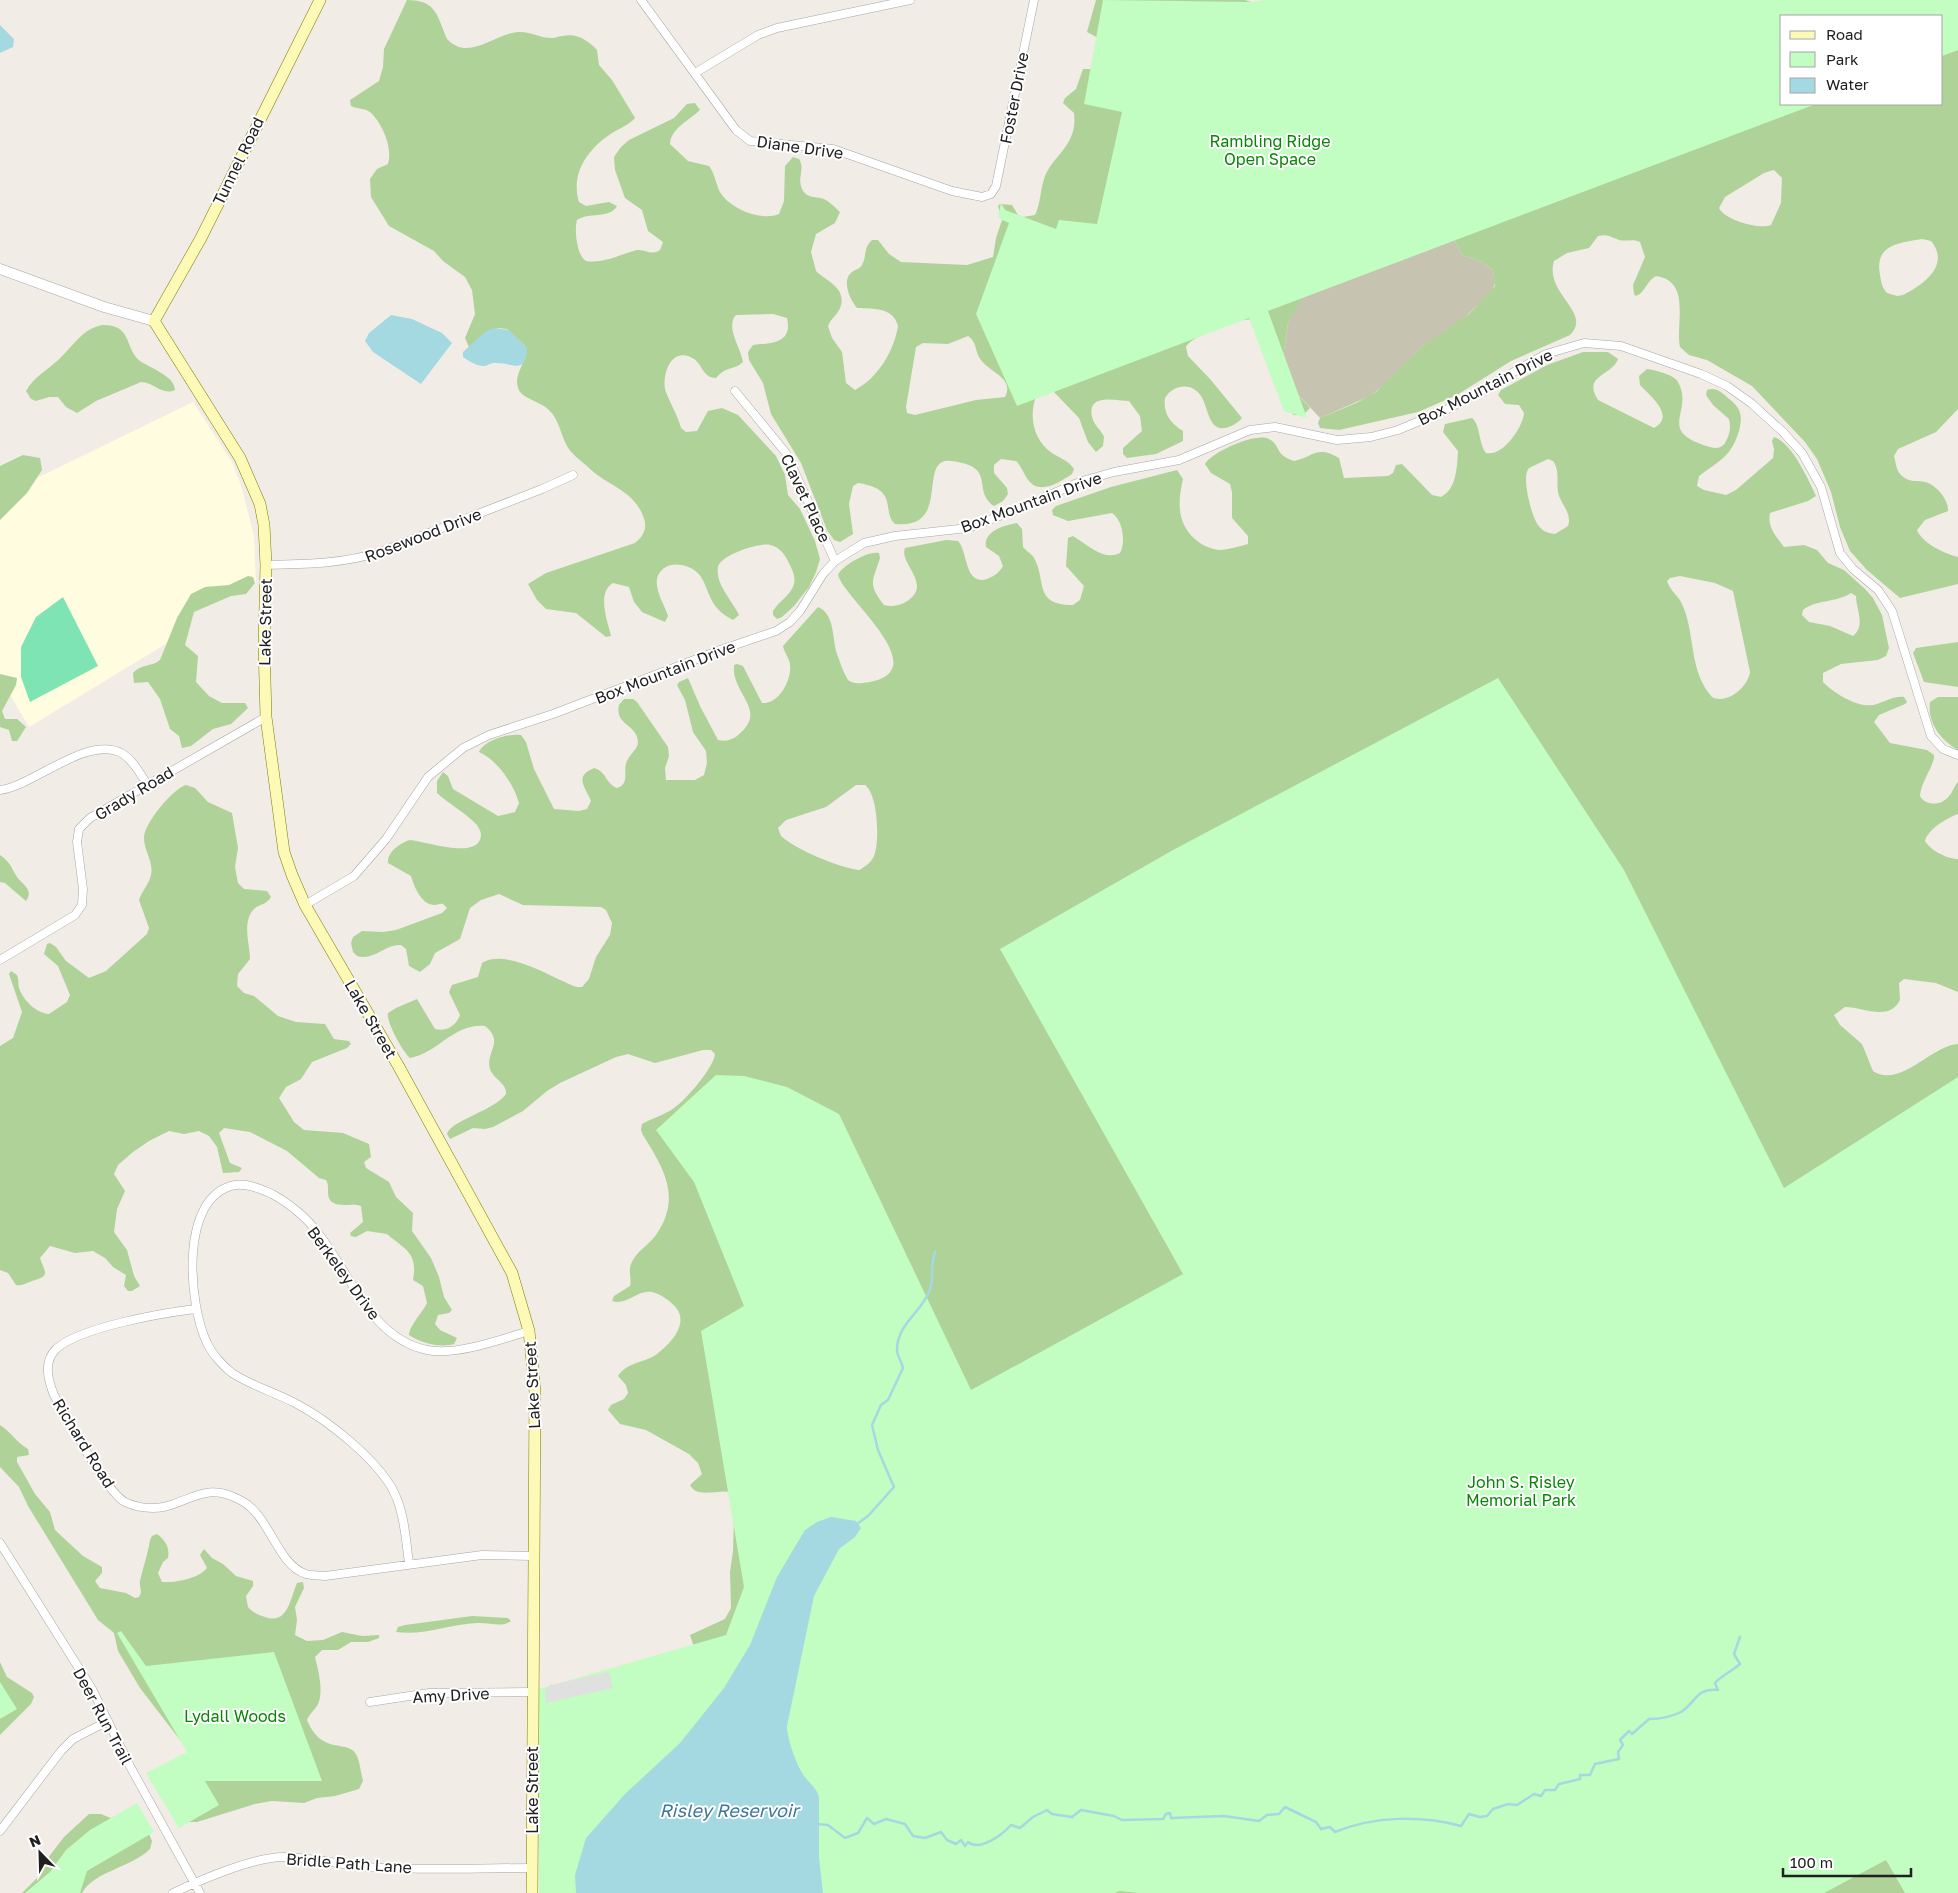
<svg xmlns="http://www.w3.org/2000/svg" width="1958" height="1893" font-family="'Golos Text',sans-serif">
<style>
.education{fill:#fffce0}
.construction{fill:#c6c4b0}
.forest{fill:#afd298;fill-rule:evenodd}
.park{fill:#c2fdc1}
.pitch{fill:#7fe4b3}
.parking{fill:#e0e0e0}
.water{fill:#a4d9e1}
.lines{fill:none;stroke-linecap:round;stroke-linejoin:round}
.stream{stroke:#a4d9e1;stroke-width:2.5}
.minor-casing{stroke:#a7a7a7;stroke-width:9}
.tertiary-casing{stroke:#a7a7a7;stroke-width:11}
.secondary-casing{stroke:#7c7d00;stroke-width:12}
.minor{stroke:#fff;stroke-width:8}
.tertiary{stroke:#fff;stroke-width:10}
.secondary{stroke:#fdfab7;stroke-width:11}
.labels{text-anchor:middle;dominant-baseline:central;stroke-width:4;stroke-linejoin:round;paint-order:stroke}
.street-label{font-size:16px;fill:#202020;stroke:#fff}
.park-label{font-size:16px;fill:#078605;stroke:#fff}
.water-label{font-size:18px;font-style:italic;fill:#3e779d;stroke:#fff}
</style>
<rect width="100%" height="100%" fill="#f1ece6"/>
<!-- education -->
<path class="education" d="M193,402L232,462L241,485L254,536L256,583L177,616L179,636L29,727L0,678V496Z"/>
<!-- construction -->
<path class="construction" d="M1449,229L1462,255L1483,262L1493,270L1495,283L1492,291L1458,324L1423,346L1387,383L1370,396L1320,418L1291,387L1283,358L1288,323L1300,299Z"/>
<!-- forest -->
<path class="forest" d="M407,0C437,0 437,16 447,39C469,62 493,34 518,32C530,31 540,38 552,38C556,38 559,36 563,36C578,33 588,41 597,50L599,65L612,80L635,118C629,125 620,128 612,133C589,148 570,172 579,202L586,206L609,202L617,206C610,219 588,212 577,220C574,230 577,256 586,261C604,264 621,254 637,250C646,249 651,256 660,250L663,242L648,231L642,210L625,198L615,170L614,157L621,147L629,140L674,118L687,104L695,103L700,110C690,120 671,128 670,144L688,161L709,166C716,175 716,188 722,195C733,210 762,221 779,214L784,201L785,166L793,157L799,159C805,168 798,177 801,186C805,199 814,196 824,199C830,202 836,208 840,212L835,223L816,234L811,252L816,271C823,279 846,287 841,305C839,314 831,318 828,326L832,338L842,352L846,383L855,390C878,378 894,351 898,326C893,307 874,309 857,308C850,300 841,280 852,272C856,269 860,269 862,265C867,256 863,248 872,240H878L889,254L901,262L967,265L993,257L996,238L1002,220L998,206L1000,204L1012,205L1018,215L1023,217L1035,215C1041,203 1040,189 1045,176C1054,154 1078,145 1074,113L1063,103L1065,98L1076,89L1083,69H1103L1100,39L1087,32L1096,0H1245L1257,4L1267,0H1958V409L1936,432L1898,449L1894,456C1896,463 1896,470 1901,475C1910,484 1918,479 1928,483C1938,487 1949,501 1948,511L1925,520L1917,530C1922,543 1945,554 1958,557V584L1900,598L1867,570L1850,551L1840,527L1831,492L1817,459L1805,442L1752,386L1707,360L1689,355L1680,347C1675,325 1692,281 1656,276C1646,281 1646,292 1636,296L1634,294L1633,285L1645,257L1640,242C1633,238 1627,242 1619,240C1611,237 1607,234 1598,236L1589,248L1567,253L1554,261C1544,294 1593,312 1570,335L1511,361L1457,395L1418,412L1339,430L1320,428L1318,423L1320,418L1356,403L1376,392L1423,346L1469,314L1495,286L1493,270L1483,262L1462,255L1449,229L1305,293L1288,323L1283,358L1291,387L1310,408L1303,415H1294L1287,409L1253,320C1242,316 1189,337 1186,347L1188,356L1210,379L1242,418C1239,422 1234,425 1229,427C1208,434 1209,408 1201,396C1192,381 1172,385 1165,398C1163,414 1170,422 1183,431V441L1156,454L1127,458L1123,454V448L1142,431L1140,416L1129,401C1114,400 1084,393 1093,420C1095,426 1102,431 1104,437L1103,446L1096,452L1088,442L1079,418L1052,390L1037,394C1028,415 1033,440 1052,453C1061,459 1068,460 1074,469L1072,474C1060,482 1040,495 1029,481C1024,475 1022,467 1016,461L1001,459L994,465V473L1007,488L1008,494L1003,501L994,506C971,490 998,466 951,461C916,457 953,530 895,524C881,512 900,489 858,483L853,486L849,504L853,534L840,542L834,540L827,530L801,463L771,414L763,383L749,360L748,352L753,345C772,343 793,343 787,318L773,314L736,315C725,327 741,348 743,362C735,370 726,366 716,378C702,377 703,365 694,359C688,355 682,354 676,357C667,362 663,379 665,389C667,398 678,415 681,428L686,432L697,431L708,411L722,408L738,415L776,456L785,475L788,495L800,509L815,541L820,559L816,572L809,587L794,606L782,617L777,619L773,615V611C779,601 791,595 794,584C796,577 792,569 789,563C785,555 780,547 770,545C760,542 720,555 718,567C715,584 732,600 739,615L733,620C727,617 721,613 717,608C709,599 707,586 701,577C695,567 677,561 666,567C646,579 664,602 668,616L665,622L642,612L634,602L629,587L613,583C596,593 608,622 611,636L606,637L576,613L546,609L537,600L528,584L546,573L635,543C644,536 648,527 643,516C633,489 606,486 587,466C580,460 570,453 566,444C560,432 559,420 549,410C541,402 527,400 520,392C510,375 529,363 525,346L507,329L498,328L469,347L465,338L475,314L472,290L465,277L443,261L434,251L389,226L371,197L370,179L377,169L388,164C393,147 382,123 370,112C365,108 357,109 351,106L350,100L379,81L383,67L384,49ZM1782,16H1942V104H1782ZM1774,170L1782,178L1781,203L1771,225C1760,230 1724,220 1719,208L1725,197L1764,173ZM1922,239L1931,241C1951,265 1923,285 1903,295L1897,296L1887,293C1882,288 1881,281 1880,275C1874,244 1900,243 1922,239ZM968,336C977,341 975,353 981,360C989,372 1015,378 1005,397L976,400L915,415L907,413L906,407L916,347L923,343L948,344Z
M103,325C133,325 124,348 140,361C150,368 175,376 175,390C162,396 154,382 141,382L96,401L77,413L66,407L58,397H49L36,401L31,399L26,391C34,377 46,371 57,361C72,348 82,328 103,325Z
M1583,352H1608L1618,359C1612,376 1582,375 1598,400L1654,428C1677,416 1648,394 1640,385L1639,376L1647,369C1655,370 1675,375 1678,382C1695,412 1654,431 1710,447C1717,449 1723,448 1726,441C1730,434 1731,427 1729,419L1713,405L1706,395L1707,390C1716,387 1721,392 1728,398C1741,408 1743,415 1739,431C1731,457 1720,460 1699,476L1697,486L1704,490L1726,495L1736,490L1773,458L1774,449L1772,441L1774,437C1792,443 1808,479 1816,496L1808,501L1770,513C1767,527 1776,536 1784,547L1804,545L1817,550L1828,563L1844,570L1865,589L1873,598L1882,615L1889,648L1886,656L1878,660L1841,664L1823,673V682C1835,694 1860,710 1877,704C1887,701 1894,696 1904,697L1907,702L1905,704L1879,715L1874,722L1890,743L1927,750L1934,755C1935,765 1921,781 1920,796C1925,806 1942,806 1949,796C1953,792 1954,786 1958,782V814C1947,818 1928,829 1925,841C1930,850 1947,859 1958,859V992L1936,983L1904,979L1899,983L1900,1000C1889,1022 1863,1007 1845,1007L1834,1015L1840,1025L1862,1044L1873,1071C1900,1089 1932,1045 1958,1044V1893H823L758,1625L694,1647L690,1635L725,1619L731,1608L730,1572L733,1551L734,1517L731,1492C718,1489 697,1499 690,1485L702,1474L698,1463L689,1454L646,1430L620,1424L608,1410L611,1405L624,1399L628,1393L626,1385L618,1376C626,1363 642,1363 654,1356C667,1347 689,1326 677,1309C672,1302 661,1294 652,1292C638,1289 626,1306 612,1301L614,1296L630,1286C632,1279 628,1271 631,1264C636,1251 649,1245 656,1235C682,1197 664,1169 643,1135L641,1130L642,1124C652,1118 665,1115 674,1108C686,1100 714,1067 715,1054L711,1050H703L655,1063L628,1054L616,1057L560,1083L547,1091L523,1111L493,1127L485,1129L473,1128L450,1139L447,1134C451,1120 494,1111 506,1094C507,1083 494,1080 490,1069C485,1052 505,1042 485,1026C454,1023 438,1053 410,1058C403,1052 386,1022 388,1013L396,1008L417,999L435,1029C446,1032 456,1026 460,1015L449,992L452,985L478,977L482,963C502,950 541,971 560,980C568,983 574,988 582,987L589,979L596,957L610,935L612,923L606,910L601,907L523,905L499,894L481,900L470,908L460,939L435,953L430,964L420,972L409,966L406,949L401,945C385,944 374,961 357,956L353,952L351,943L353,937L362,931L383,932L396,930L442,913L447,908L443,904C440,903 437,905 435,905C421,905 414,886 411,876L388,863C387,852 400,843 410,840C424,841 480,861 481,835C481,832 479,828 477,825C466,813 449,804 437,793V781L443,772L448,776L453,789L498,816L515,812L519,803C514,784 497,760 479,752C484,740 509,733 521,735L526,742L534,769L554,809L579,811L587,809L591,801C586,787 573,777 594,768C606,771 606,784 617,788C631,783 622,771 627,761C631,752 641,748 637,737C633,724 615,724 619,705L624,699H633L637,702L668,747L669,756L665,768L666,780H695L704,775L707,763L706,751L693,732L685,700L677,685L679,682L688,678L700,706L718,740C724,742 732,740 737,736C770,710 731,695 734,665L737,664L743,666L762,703C779,704 792,680 790,664C789,658 784,652 783,646L818,607C835,614 832,638 837,654C840,662 843,672 848,680C854,685 862,683 870,682C935,669 845,600 838,575C841,566 869,550 879,553L880,558C873,581 867,583 884,605C891,607 897,606 904,603C936,586 898,564 905,548L946,540L958,541C968,551 964,586 987,579C994,576 999,573 1003,566L999,556L986,547C983,531 1005,525 1017,523L1022,529L1023,547C1026,551 1032,554 1034,558C1047,581 1033,605 1073,605L1080,600L1084,586L1066,566L1068,538L1073,536C1088,545 1103,561 1120,553C1126,543 1123,520 1112,513L1068,521L1053,515L1052,510L1056,506L1111,487L1177,470L1183,479C1177,504 1177,527 1200,543C1206,547 1214,550 1221,550C1230,549 1240,546 1248,544V536L1232,518V492L1230,484L1211,473L1205,464C1212,452 1256,432 1269,439C1281,445 1274,455 1294,461C1314,457 1316,445 1339,458L1344,478L1388,476L1393,473L1396,465L1402,464L1432,495L1441,497C1457,489 1457,466 1458,451L1443,432L1445,424L1472,418C1481,426 1478,442 1486,453C1503,457 1523,427 1524,413L1519,405L1505,404L1498,395L1501,390L1547,365ZM1548,459L1553,461C1561,472 1555,484 1559,496C1563,506 1572,515 1568,526L1555,534C1548,533 1543,532 1538,525C1531,515 1521,476 1529,468ZM1680,576L1715,583L1733,591L1750,672C1748,687 1727,705 1712,697C1688,670 1696,634 1682,604C1678,595 1670,591 1667,581L1670,578ZM1851,593L1856,596C1856,609 1866,626 1853,636L1830,626L1809,622L1802,615L1803,610C1817,599 1836,603 1851,593ZM856,785H865C878,794 880,842 874,856C871,863 865,866 860,870C839,868 797,850 781,836L778,828L786,820L826,807Z
M23,455L40,458L42,470L27,493L0,520V466Z
M248,576L253,577L255,583L246,594L231,596L194,612L185,645L198,656L196,682L209,696L222,703H245L248,708L231,724L213,729L191,746L182,748L179,736L170,729L160,699L148,682L134,683L133,673C140,664 152,667 160,660L177,618L191,594L205,587L229,585Z
M1958,642V687L1924,682L1913,653L1916,648Z
M0,674L17,678L16,685L2,711L5,719H17L26,727L17,741H12L9,730L0,727Z
M1938,697H1958V750C1941,740 1927,723 1930,702Z
M186,785L195,788L208,802L232,813L238,848L235,867L238,883L244,889L267,891L271,897C267,904 261,904 255,908C241,921 250,944 250,959L238,974L237,986L244,993L254,996L278,1016L296,1022L325,1024L334,1039L349,1041L351,1044L347,1048L312,1062L301,1079L286,1087L279,1098L294,1122L304,1130L343,1133L369,1144L371,1157L364,1162L366,1168L389,1182L396,1197L413,1213L412,1231L431,1258L439,1277L444,1297L452,1310L449,1313L438,1315L435,1324L440,1330L457,1338L454,1344C440,1348 421,1343 409,1335C409,1326 423,1312 427,1303L423,1286L413,1280C418,1253 406,1250 387,1234L367,1231L356,1237L351,1236L350,1233L363,1222L361,1206C352,1202 337,1209 330,1200C326,1194 330,1186 326,1180L319,1178L287,1151L250,1132L224,1128L219,1133L230,1163L242,1168L239,1172L223,1173L217,1147L209,1136L199,1131L184,1134L169,1131L149,1141L133,1152L118,1165L114,1174L125,1191L117,1209L114,1232L127,1250L134,1276L140,1286L132,1291H128L124,1286L126,1275L113,1267L105,1258L93,1251L75,1253L50,1246L40,1258C45,1273 51,1276 32,1281C26,1283 23,1286 16,1285L8,1273L0,1270V1046L13,1038L22,1012L9,974L11,971L17,975C19,980 18,983 19,988C23,1000 36,1013 49,1014L67,1002L70,995L58,966L44,954L47,944L50,943L56,947L66,961L89,978L106,971L147,934L149,928L139,900C142,891 149,884 151,875C154,862 144,851 144,838C144,823 173,789 186,785Z
M0,855C12,864 10,866 17,877C23,885 34,890 26,901L5,883L0,882Z
M0,1425C11,1432 16,1442 28,1449L29,1455L17,1457V1462L35,1494L50,1512L55,1530L83,1556L102,1567V1573L95,1581L100,1588L126,1593L135,1598L139,1597C143,1591 139,1587 140,1581C143,1567 148,1554 150,1540L152,1536L157,1534C165,1540 170,1547 168,1558L163,1562L158,1573L162,1582C175,1583 198,1579 207,1568L200,1555L204,1549L212,1558L223,1564L236,1576L253,1581V1586L246,1596L248,1607C252,1612 258,1615 265,1617C288,1625 290,1599 297,1583L303,1582L304,1588L295,1607L297,1620L295,1635L307,1641L323,1640L342,1632L362,1636L379,1635V1638L368,1642H351L338,1650H322L315,1657C318,1670 324,1690 318,1704C315,1710 309,1714 307,1720C322,1756 347,1739 356,1754C360,1761 361,1774 363,1781L359,1789L335,1796L317,1798L304,1803L272,1801L255,1804L197,1822H189V1756L187,1749L140,1688L118,1651L114,1633L98,1620L28,1506L19,1487L0,1467Z
M472,1616L508,1618L511,1621C501,1628 489,1622 477,1623C449,1624 424,1636 396,1632L398,1627L405,1625Z
M0,1662L7,1677L32,1693L34,1697L31,1704L0,1735Z
M89,1814H101L149,1834L152,1841L150,1849C132,1867 93,1872 82,1893H22L39,1876L48,1858L64,1837Z"/>
<!-- park -->
<path class="park" d="M1103,0L1252,2L1264,0H1958V50L1942,56V16H1782V104H1816L1268,311L1307,418L1284,411L1249,318L1017,406L976,314L1009,223L998,218L1001,203L1005,210L1056,229L1059,220L1097,224L1122,112L1084,104Z
M1498,678L1624,870L1784,1188L1958,1077V1893H1905L1886,1860L1824,1893H1138L1119,1891L1115,1893H539V1689L726,1635L744,1587L701,1331L744,1306L694,1182L656,1130L716,1075L744,1076L787,1087L839,1114L971,1390L1183,1274L1000,949L1173,850Z
M121,1631L146,1666L274,1652L322,1781H205L219,1805L179,1828L146,1773L187,1752L117,1633Z
M0,1682L17,1709L0,1719Z
M137,1803L154,1832L87,1871L80,1893H25L50,1872L66,1850L90,1830Z"/>
<!-- pitch -->
<path class="pitch" d="M63,597L98,666L30,702L21,677V647L36,617Z"/>
<!-- parking -->
<path class="parking" d="M609,1672L613,1688L546,1703L545,1690L550,1685Z"/>
<!-- water -->
<path class="water" d="M0,25L14,39L13,47L0,53Z
M391,315L412,319L442,333L452,343L421,384L373,352L365,341L369,333Z
M494,328L509,330L527,348C526,375 513,363 497,363C492,362 489,365 485,366C478,367 469,361 463,357V352L486,331Z
M831,1517L856,1521L861,1528L855,1537L839,1549L814,1596L787,1726C787,1738 795,1760 801,1771C806,1781 816,1786 819,1797V1858L823,1893H576L575,1875L586,1838L625,1794L680,1743L724,1688L750,1645L777,1577L805,1530L817,1522Z"/>
<g class="lines">
<!-- stream -->
<path class="stream" d="M857,1524L868,1516L894,1487L878,1450L872,1425L881,1405L888,1400L903,1368C902,1362 897,1356 897,1350C897,1324 921,1313 930,1290C934,1279 930,1265 935,1252
M816,1824L828,1825L845,1838L858,1833L867,1818L874,1824L886,1819L905,1824L913,1836L925,1838L941,1832L947,1840L956,1844L961,1840L965,1846L968,1842C980,1852 1003,1834 1011,1825L1020,1828L1033,1817L1047,1810L1052,1814L1072,1817L1081,1810L1114,1816L1122,1820L1163,1819L1166,1814L1170,1813L1171,1818L1224,1816L1259,1821L1267,1815L1279,1814L1285,1807L1316,1822L1321,1829L1330,1827L1335,1832C1374,1816 1421,1815 1461,1826L1469,1814L1480,1817L1487,1816L1493,1809L1508,1804L1517,1805L1534,1794L1541,1796L1545,1790H1555L1559,1784L1580,1779V1775H1590L1595,1764L1619,1759L1618,1752L1623,1745L1620,1740L1629,1731L1632,1734L1649,1719C1660,1719 1671,1717 1681,1712C1697,1702 1695,1688 1718,1690L1715,1683C1722,1675 1731,1672 1740,1664L1734,1654L1740,1637"/>
<!-- minor casing -->
<g class="minor-casing">
<path id="minor" d="M641,0L736,130L750,141L833,149L952,191L982,197L991,194L996,186L1034,0
M695,73L758,35L777,28L910,0
M735,391L786,453L835,561
M266,565C305,564 342,564 380,552L542,489L573,475
M0,790C34,786 89,733 123,754C134,761 140,774 147,784
M305,905L354,876L386,839L428,777L463,748L489,735L553,714L723,649L776,631L790,622L800,611L823,574L835,561L864,543L895,536L968,528L1010,512L1082,481L1114,472L1179,460L1250,430L1275,427L1337,440L1371,437L1398,430L1446,410L1546,354L1584,343L1621,346L1701,374L1727,386L1751,403L1783,432L1802,453L1821,487L1840,553L1853,569L1878,590L1892,611L1931,736L1943,749L1958,755
M0,960L75,915L82,905L83,889L77,842L79,829L90,818L266,717
M195,1309C163,1313 80,1327 56,1349C43,1362 48,1380 54,1395C67,1417 106,1492 125,1502C140,1509 158,1510 174,1504C201,1494 213,1485 242,1501C270,1516 277,1565 306,1574C312,1576 319,1575 325,1576L482,1555L533,1556
M0,1543L92,1689L131,1768L200,1893
M409,1563C406,1542 405,1519 397,1499C384,1464 328,1420 295,1403C274,1392 252,1386 232,1373C223,1366 212,1354 207,1343C189,1306 178,1196 235,1185C247,1183 261,1189 272,1194C289,1203 307,1218 318,1233C351,1274 370,1338 427,1350C456,1356 502,1339 529,1331
M370,1702L429,1693L532,1692
M0,1831L61,1751L73,1739L108,1721
M173,1893C200,1880 256,1856 285,1857C318,1858 350,1867 383,1868C432,1870 482,1868 532,1868"/>
</g>
<!-- tertiary casing -->
<g class="tertiary-casing">
<path id="tertiary" d="M0,269L104,307L154,321"/>
</g>
<!-- secondary casing -->
<g class="secondary-casing">
<path id="secondary" d="M320,0L201,238L154,321L240,458L260,504L264,525L266,565L264,645L266,717L284,852L292,875L305,905L399,1067L512,1273L529,1331L535,1392L532,1893"/>
</g>
<!-- minor -->
<use href="#minor" class="minor"/>
<!-- tertiary -->
<use href="#tertiary" class="tertiary"/>
<!-- secondary -->
<use href="#secondary" class="secondary"/>
</g>
<g class="labels">
<!-- street labels -->
<g class="street-label">
<text transform="translate(1014 98) rotate(-79)">Foster Drive</text>
<text transform="translate(800 147) rotate(8)">Diane Drive</text>
<text transform="translate(238 161) rotate(-64)">Tunnel Road</text>
<text transform="translate(1485 387) rotate(-27)">Box Mountain Drive</text>
<text transform="translate(806 498) rotate(65)">Clavet Place</text>
<text transform="translate(1031 502) rotate(-20)">Box Mountain Drive</text>
<text transform="translate(423 535) rotate(-21)">Rosewood Drive</text>
<text transform="translate(265 622) rotate(-89)">Lake Street</text>
<text transform="translate(665 672) rotate(-21)">Box Mountain Drive</text>
<text transform="translate(134 793) rotate(-31)">Grady Road</text>
<text transform="translate(371 1019) rotate(60)">Lake Street</text>
<text transform="translate(344 1273) rotate(54)">Berkeley Drive</text>
<text transform="translate(532 1385) rotate(-93)">Lake Street</text>
<text transform="translate(84 1443) rotate(58)">Richard Road</text>
<text transform="translate(451 1695) rotate(-3)">Amy Drive</text>
<text transform="translate(103 1716) rotate(62)">Deer Run Trail</text>
<text transform="translate(532 1790) rotate(-90)">Lake Street</text>
<text transform="translate(349 1863) rotate(4)">Bridle Path Lane</text>
</g>
<!-- park labels -->
<g class="park-label">
<text x="1270" y="141">Rambling Ridge<tspan x="1270" dy="18">Open Space</tspan></text>
<text x="1521" y="1482">John S. Risley<tspan x="1521" dy="18">Memorial Park</tspan></text>
<text x="235" y="1716">Lydall Woods</text>
</g>
<!-- water labels -->
<g class="water-label">
<text x="729" y="1810">Risley Reservoir</text>
</g>
</g>
<!-- legend -->
<rect x="1780" y="15" width="162" height="90" fill="#ffffff" stroke="#a6a6a6"/>
<rect x="1790" y="31" width="25" height="8" fill="#fdfab7" stroke="#a6a6a6"/>
<text x="1826" y="40" font-size="15" fill="#202020">Road</text>
<rect x="1790" y="52" width="25" height="15" fill="#c2fdc1" stroke="#a6a6a6"/>
<text x="1826" y="65" font-size="15" fill="#202020">Park</text>
<rect x="1790" y="78" width="25" height="15" fill="#a4d9e1" stroke="#a6a6a6"/>
<text x="1826" y="90" font-size="15" fill="#202020">Water</text>
<!-- north arrow -->
<g transform="translate(40 1853) rotate(337)" stroke="#ffffff" stroke-width="4" paint-order="stroke">
<path d="M0-4L9 19L0 12L-9 19Z" fill="#202020"/>
<text y="-8" font-size="14" font-weight="bold" text-anchor="middle" fill="#202020">N</text>
</g>
<!-- scale -->
<path d="M1783 1868v8h128v-8" fill="none" stroke="#202020" stroke-width="2.5"/>
<text x="1790" y="1868" font-size="15" fill="#202020" stroke="#ffffff" stroke-width="4" paint-order="stroke">100 m</text>
</svg>
